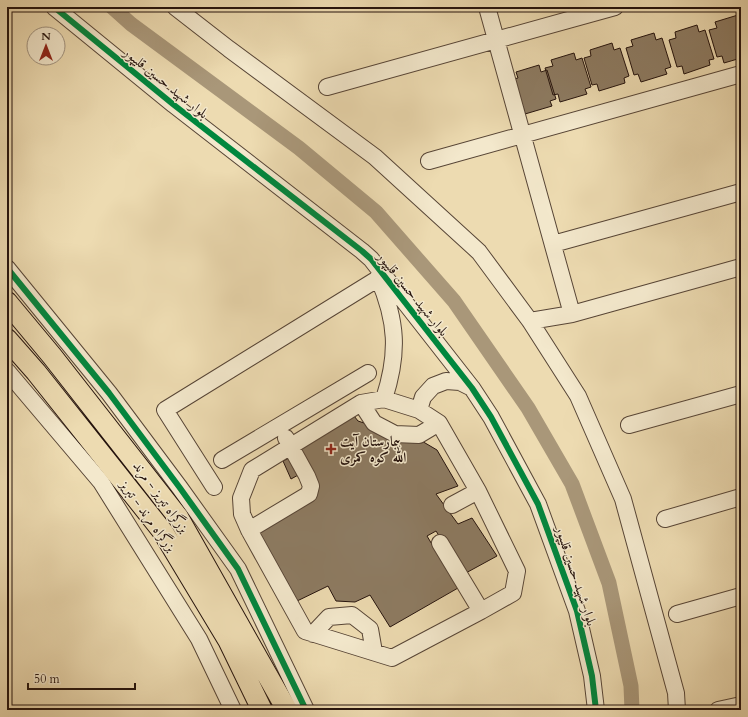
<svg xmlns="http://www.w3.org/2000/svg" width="748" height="717" font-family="Cardo,Amiri,serif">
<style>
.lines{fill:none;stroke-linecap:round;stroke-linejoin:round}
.canal{stroke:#a99779;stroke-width:15}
.building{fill:#8d7b62;stroke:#25130d}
.minor-casing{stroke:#574536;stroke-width:18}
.major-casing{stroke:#25130d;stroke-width:22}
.minor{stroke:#f3e8cc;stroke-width:16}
.major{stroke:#eddbb1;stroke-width:20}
.cycleway-casing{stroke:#f3e8cc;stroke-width:8}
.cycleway{stroke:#00873e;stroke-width:6}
.poi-dot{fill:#8f2418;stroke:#f3e8cc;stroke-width:1.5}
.labels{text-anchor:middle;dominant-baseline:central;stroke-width:3;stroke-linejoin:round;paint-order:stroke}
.street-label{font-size:14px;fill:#25130d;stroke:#f3e8cc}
.poi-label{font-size:14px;font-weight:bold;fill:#25130d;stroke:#f3e8cc;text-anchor:start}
</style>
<rect width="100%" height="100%" fill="#eddbb1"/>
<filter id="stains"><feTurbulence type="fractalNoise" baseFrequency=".005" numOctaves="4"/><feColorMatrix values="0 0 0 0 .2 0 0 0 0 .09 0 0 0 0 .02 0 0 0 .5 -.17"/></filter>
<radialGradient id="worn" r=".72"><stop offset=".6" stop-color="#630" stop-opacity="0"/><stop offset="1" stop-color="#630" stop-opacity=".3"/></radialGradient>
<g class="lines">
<!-- canal -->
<path class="canal" d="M112,7L131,24L299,148L376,212L454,301L528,408L572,484L609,583L631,686L632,710"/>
</g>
<!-- building -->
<path class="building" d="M494,7H507L495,11Z
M738,15L740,22L741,21V58L724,63L722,56L717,57L709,30L717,28L715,22Z
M697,25L699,32L705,30L714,59L709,60L710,65L684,74L682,66L677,67L669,40L676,38L675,32Z
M654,33L656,40L662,38L671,67L665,69L667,74L641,82L638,74L634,75L626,48L633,46L631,40Z
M612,43L614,50L620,48L629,76L624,78L625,83L599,91L597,84L592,85L584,58L591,56L590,50Z
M574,53L576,60L582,58L591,87L585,89L587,94L560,102L558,94L553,95L545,68L553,66L551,60Z
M539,65L541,72L547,70L556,99L550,101L552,106L525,114L523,106L519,108L510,80L518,78L516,72Z
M347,407L358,421L408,438L420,440L437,450L458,486L436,494L458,524L472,518L497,556L464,574L436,531L427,536L458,588L390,627L370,595L355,602L336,601L328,586L295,602L253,528L313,495L309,469L291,479L283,461L299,453L293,440Z"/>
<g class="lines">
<!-- minor casing -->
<g class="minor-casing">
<path id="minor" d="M54,7L174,105L362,251L371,259L472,388L491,417L538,504L577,611L592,676L596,710
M175,7L229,49L375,157L479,252L530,321L578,396L623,499L676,693L677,710
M487,7L572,314L530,321
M327,87L615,7
M429,161L741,74
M553,244L741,192
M7,268L109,393L180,488L238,569L306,710
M378,277C397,321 399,353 384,399
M572,314L741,267
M7,371L101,482L199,639L233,710
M384,399L419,410L439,423L478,491L517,571L513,593L481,611L392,658L305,631L249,530L242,514L241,498L252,470L361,403Z
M361,403L374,423L395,434L419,435L439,423
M419,410L423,397L433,386L446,381L460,382L472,388
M629,425L741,394
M222,460L368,373
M214,487L165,410L379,278
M452,505L478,491
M665,519L741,497
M249,530L309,494L311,486L307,476L286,438
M440,543L481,611
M677,614L741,596
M313,634L329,617L352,615L370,629L374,652
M718,710L741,705"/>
</g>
<!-- major casing -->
<g class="major-casing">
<path id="major" d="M7,302L52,356L178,517L287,710
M7,339L36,372L163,532L228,640L262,710"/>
</g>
<!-- minor -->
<use href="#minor" class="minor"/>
<!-- major -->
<use href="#major" class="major"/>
<!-- cycleway casing -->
<g class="cycleway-casing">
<path id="cycleway" d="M54,7L174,105L362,251L371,259L472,388L491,417L538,504L577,611L592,676L596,710
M7,268L109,393L180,488L238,569L306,710"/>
</g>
<!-- cycleway -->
<use href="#cycleway" class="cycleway"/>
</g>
<!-- markers -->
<path class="poi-dot" d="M329 443h4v4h4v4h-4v4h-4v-4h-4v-4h4z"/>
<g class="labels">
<!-- street labels -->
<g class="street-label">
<text transform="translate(166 83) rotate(39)">بلوار شهید حسین قلیپور</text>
<text transform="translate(413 294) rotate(51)">بلوار شهید حسین قلیپور</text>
<text transform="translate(161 497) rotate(54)">بزرگراه تبریز - مرند</text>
<text transform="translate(148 516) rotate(54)">بزرگراه مرند - تبریز</text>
<text transform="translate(576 576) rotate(72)">بلوار شهید حسین قلیپور</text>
</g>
<!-- poi labels -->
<g class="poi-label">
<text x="340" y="441">بیمارستان آیت<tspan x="340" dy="16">الله کوه کمری</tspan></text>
</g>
</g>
<!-- margin -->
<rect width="748" height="717" fill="none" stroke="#eddbb1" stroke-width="24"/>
<rect x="8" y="8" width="732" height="701" fill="none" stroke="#25130d" stroke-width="2"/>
<rect x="12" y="12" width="724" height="693" fill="none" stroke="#25130d"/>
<!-- north arrow -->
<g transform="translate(46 46)"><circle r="19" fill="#f3e8cc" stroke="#a19380"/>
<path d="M0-3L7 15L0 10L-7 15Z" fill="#8f2418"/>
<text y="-6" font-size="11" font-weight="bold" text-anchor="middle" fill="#25130d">N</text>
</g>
<!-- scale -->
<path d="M28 683v6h107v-6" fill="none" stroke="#25130d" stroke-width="2"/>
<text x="34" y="683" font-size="12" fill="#25130d" stroke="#f3e8cc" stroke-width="3" paint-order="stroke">50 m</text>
<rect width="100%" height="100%" filter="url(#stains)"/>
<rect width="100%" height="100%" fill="url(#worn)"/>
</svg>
